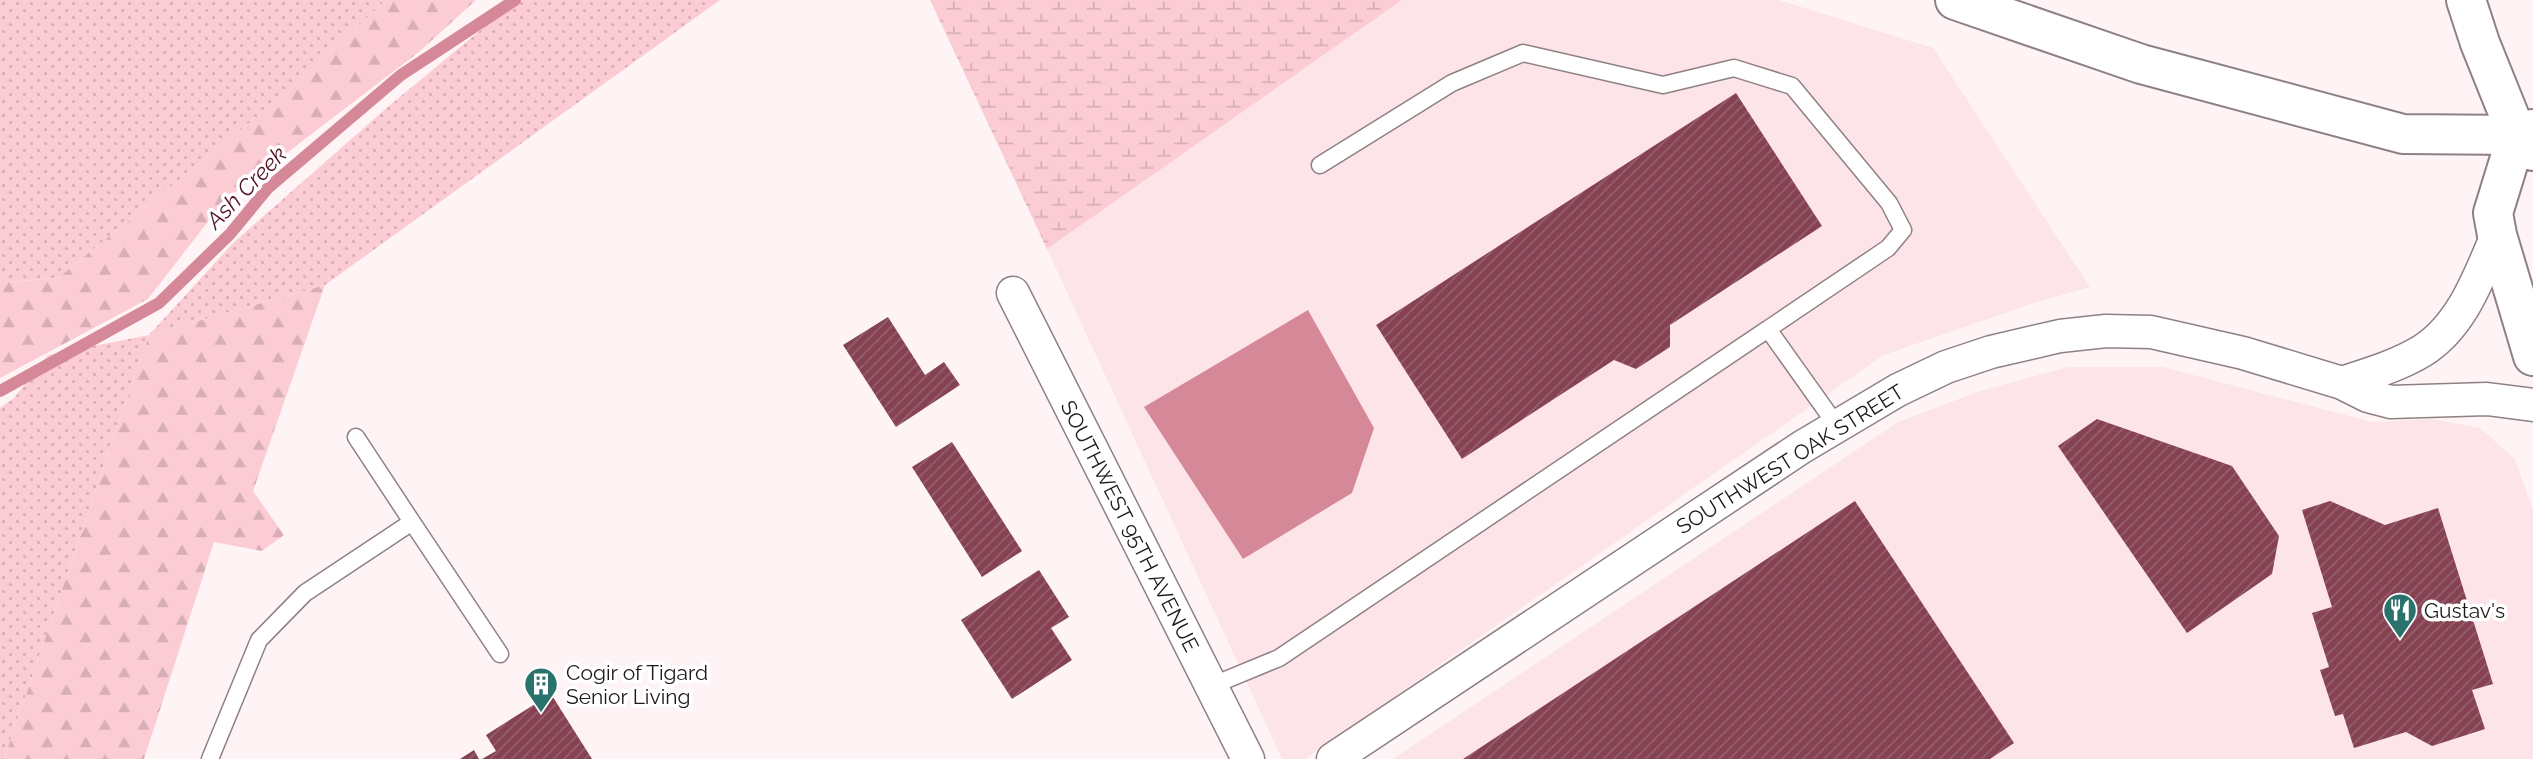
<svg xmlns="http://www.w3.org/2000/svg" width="2533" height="759" font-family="Raleway,sans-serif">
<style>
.built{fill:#fde4e8}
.grass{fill:url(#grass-dots)}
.forest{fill:url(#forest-firs)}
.wetland{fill:url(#wetland-marsh)}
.water{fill:#d58998}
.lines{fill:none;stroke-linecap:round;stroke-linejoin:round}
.stream{stroke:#d58998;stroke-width:12}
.building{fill:url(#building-hatch)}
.lane-casing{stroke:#8f8183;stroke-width:19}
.street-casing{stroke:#8f8183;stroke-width:35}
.secondary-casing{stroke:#8f8183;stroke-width:42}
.highway-casing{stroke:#8f8183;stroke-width:42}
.lane{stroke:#fff;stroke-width:16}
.street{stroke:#fff;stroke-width:32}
.secondary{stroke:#fff;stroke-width:38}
.highway{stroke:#fff;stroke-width:38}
.labels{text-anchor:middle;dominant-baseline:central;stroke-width:7;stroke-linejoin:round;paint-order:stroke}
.street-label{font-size:21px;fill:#1e1819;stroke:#fff}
.poi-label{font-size:21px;fill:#1e1819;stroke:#fff;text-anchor:start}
.water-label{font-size:23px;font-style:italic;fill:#541025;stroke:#fff}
</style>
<defs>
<pattern id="grass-dots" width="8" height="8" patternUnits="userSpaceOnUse" patternTransform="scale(1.75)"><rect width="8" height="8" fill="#fcccd5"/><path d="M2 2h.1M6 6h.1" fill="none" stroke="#d8aeb6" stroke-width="1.8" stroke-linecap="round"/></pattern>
<pattern id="forest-firs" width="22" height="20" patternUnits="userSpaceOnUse" patternTransform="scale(1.75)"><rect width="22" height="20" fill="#fcccd5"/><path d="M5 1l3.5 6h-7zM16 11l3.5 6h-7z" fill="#d8aeb6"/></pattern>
<pattern id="wetland-marsh" width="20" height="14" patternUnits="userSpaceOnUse" patternTransform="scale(1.75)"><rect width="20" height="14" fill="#fcccd5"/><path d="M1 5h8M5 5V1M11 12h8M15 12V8" fill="none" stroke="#d8aeb6"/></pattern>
<pattern id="building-hatch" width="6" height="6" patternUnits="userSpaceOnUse" patternTransform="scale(1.75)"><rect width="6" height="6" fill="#864252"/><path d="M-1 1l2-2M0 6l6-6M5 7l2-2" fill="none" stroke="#94606c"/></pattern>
</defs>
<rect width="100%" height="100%" fill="#fef4f6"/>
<!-- built -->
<path class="built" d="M1402,0H1779L1933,48L2090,287L2031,304L1884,355L1305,759H1282L1047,249Z
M2068,367H2163L2372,422L2432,419L2480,428L2515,459L2533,510V759H1393L1898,422L1980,391Z"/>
<!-- grass -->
<path class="grass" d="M0,0H386L291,89L58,278L0,283Z
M517,0H720L325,285L149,335L4,759H0V408L14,398L48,355L149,335L233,243L389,106Z"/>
<!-- forest -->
<path class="forest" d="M386,0H476L419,52L224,201L148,299L0,378V283L58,278L291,89Z
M325,285L253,491L284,535L262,551L214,542L144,759H4L149,335Z"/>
<!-- wetland -->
<path class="wetland" d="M930,0H1402L1047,249Z"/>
<!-- water -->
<path class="water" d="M1308,310L1374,428L1352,493L1243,559L1144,407Z"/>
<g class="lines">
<!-- stream -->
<path class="stream" d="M0,391L159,303L230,234L268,188L401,75L515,0"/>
</g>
<!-- building -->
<path class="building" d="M1736,93L1822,226L1670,325V347L1636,369L1614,360L1462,459L1376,325Z
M888,317L925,375L944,362L960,385L896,427L843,345Z
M2097,419L2232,466L2279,536L2272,574L2187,633L2058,446Z
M952,442L1022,551L982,577L912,467Z
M1855,501L2014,743L1990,759H1463Z
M2330,501L2385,525L2438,508L2493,684L2472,690L2485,729L2432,746L2406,732L2354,748L2343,714L2335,716L2320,670L2329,667L2312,613L2332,607L2302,510Z
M1039,570L1069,617L1051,628L1072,660L1012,699L961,620Z
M551,694L592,759H482L496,751L486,735Z
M474,750L479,759H460Z"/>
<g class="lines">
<!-- lane casing -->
<g class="lane-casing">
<path id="lane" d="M1320,165L1452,83L1523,53L1663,85L1734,68L1792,86L1889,203L1903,230L1888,248L1768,329
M356,437L412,522
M1211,686L1279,658L1768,329L1837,426
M210,759L259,640L305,593L412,522L500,654"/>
</g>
<!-- street casing -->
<g class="street-casing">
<path id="street" d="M1013,293L1248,759
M2342,383C2369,374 2397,366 2422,351C2462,326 2479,277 2497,235
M1333,759L1802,447L1898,390L1946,367L1991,352L2060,336L2106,331L2151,332L2243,353L2342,383L2368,396L2391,402L2487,399L2533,405"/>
</g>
<!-- secondary casing -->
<g class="secondary-casing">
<path id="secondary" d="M2466,0L2480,43L2517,135L2533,151
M2517,135L2493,213L2497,235L2533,356"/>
</g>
<!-- highway casing -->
<g class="highway-casing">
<path id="highway" d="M1955,0L2141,64L2403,134L2517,135L2533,129"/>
</g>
<!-- lane -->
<use href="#lane" class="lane"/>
<!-- street -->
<use href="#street" class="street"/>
<!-- secondary -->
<use href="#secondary" class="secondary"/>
<!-- highway -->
<use href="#highway" class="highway"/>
</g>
<!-- icons -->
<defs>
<g id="restaurant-pin" transform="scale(1.75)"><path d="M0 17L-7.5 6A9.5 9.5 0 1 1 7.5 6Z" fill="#2a726c" stroke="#fff"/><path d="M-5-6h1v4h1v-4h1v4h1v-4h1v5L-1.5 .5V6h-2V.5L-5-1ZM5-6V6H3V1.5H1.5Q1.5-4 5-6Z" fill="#fff"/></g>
<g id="building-pin" transform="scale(1.75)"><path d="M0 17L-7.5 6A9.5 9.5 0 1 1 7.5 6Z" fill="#2a726c" stroke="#fff"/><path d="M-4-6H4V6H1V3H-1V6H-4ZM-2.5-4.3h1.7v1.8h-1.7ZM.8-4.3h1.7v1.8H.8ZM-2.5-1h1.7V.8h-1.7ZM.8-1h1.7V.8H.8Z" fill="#fff"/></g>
</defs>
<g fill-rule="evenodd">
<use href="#restaurant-pin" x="2400" y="610"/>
<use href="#building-pin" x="541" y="684"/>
</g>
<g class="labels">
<!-- street labels -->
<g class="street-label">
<text transform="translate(1790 459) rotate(-32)">SOUTHWEST OAK STREET</text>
<text transform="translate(1130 526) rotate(63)">SOUTHWEST 95TH AVENUE</text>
</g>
<!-- poi labels -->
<g class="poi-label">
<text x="2424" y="610">Gustav's</text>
<text x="566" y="672">Cogir of Tigard<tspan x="566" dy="24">Senior Living</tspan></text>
</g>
<!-- water labels -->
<g class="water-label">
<text transform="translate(246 187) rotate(-46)">Ash Creek</text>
</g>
</g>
</svg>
